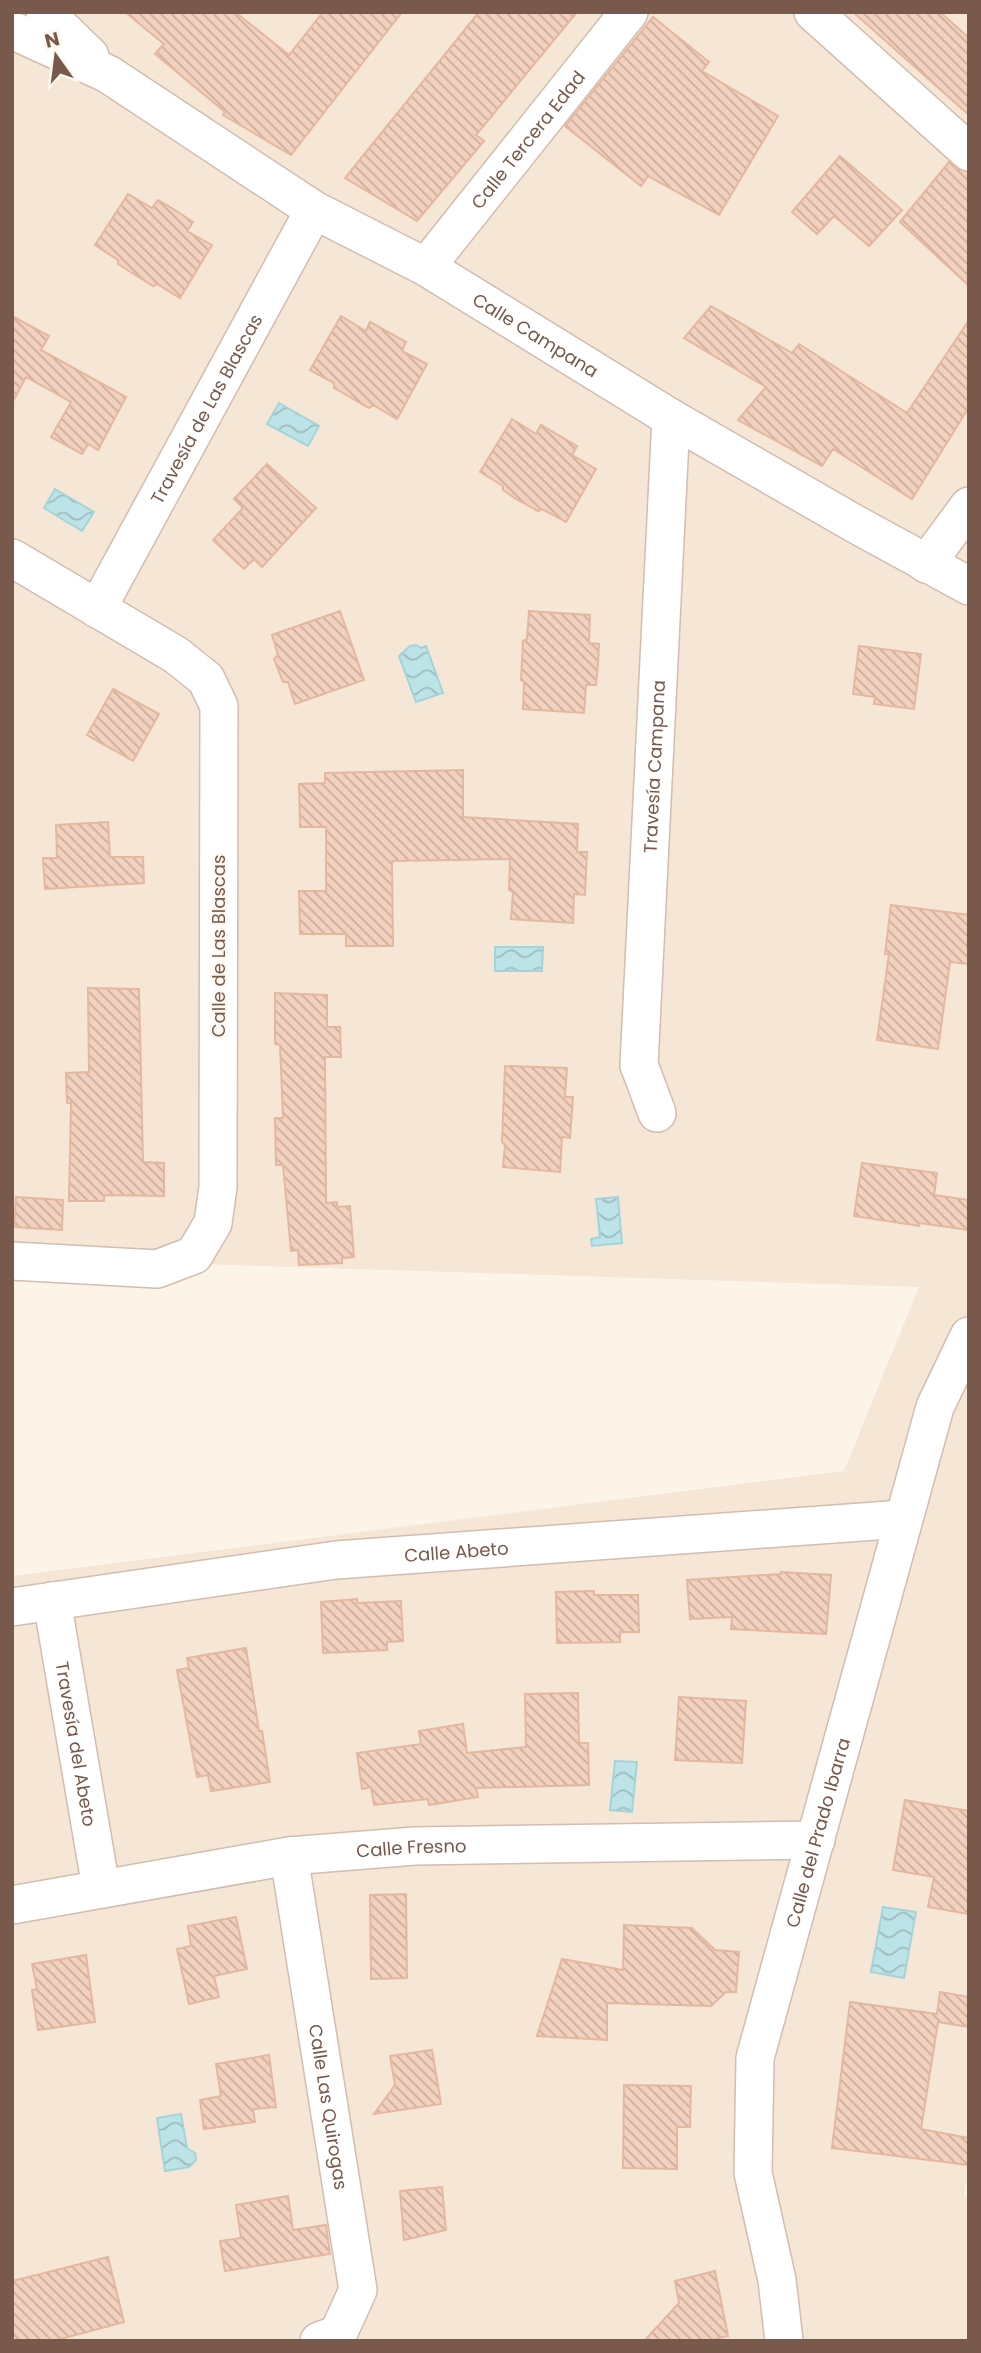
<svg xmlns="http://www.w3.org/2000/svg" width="981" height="2353" font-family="Poppins,sans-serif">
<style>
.residential{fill:#f5e6d6}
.water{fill:url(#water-waves);stroke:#a2d4da;stroke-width:2}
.building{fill:url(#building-back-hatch);stroke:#e6b79f;stroke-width:2}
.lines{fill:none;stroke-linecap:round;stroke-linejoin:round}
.minor-casing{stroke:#d2bdb0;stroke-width:40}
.minor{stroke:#fff;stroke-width:37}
.labels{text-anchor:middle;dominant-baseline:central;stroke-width:5;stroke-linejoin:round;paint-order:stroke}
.street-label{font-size:18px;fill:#78594b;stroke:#fff8ef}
</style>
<defs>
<pattern id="water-waves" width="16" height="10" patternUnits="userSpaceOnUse" patternTransform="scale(1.75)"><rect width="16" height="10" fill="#bce3e8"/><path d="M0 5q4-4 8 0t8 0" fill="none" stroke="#9ebbbe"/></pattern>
<pattern id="building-back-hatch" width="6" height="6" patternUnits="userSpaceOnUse" patternTransform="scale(1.75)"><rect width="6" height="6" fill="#f3d1bf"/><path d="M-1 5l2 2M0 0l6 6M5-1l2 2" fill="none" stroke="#caad9d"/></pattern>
</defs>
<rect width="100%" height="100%" fill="#fdf4e8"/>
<!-- residential -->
<path class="residential" d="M12,12H969V2166L964,2196H969V2341H12V1576L844,1471L919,1287L12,1258Z"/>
<!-- water -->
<path class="water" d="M279,403L319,426L308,446L267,424Z
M55,489L94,512L82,531L44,508Z
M416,645L421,648L426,646L443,693L416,702L399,656L410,646Z
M495,947H543L542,971H495Z
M618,1197L622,1243L592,1246L591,1239L600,1237L596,1199Z
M615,1761L637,1762L632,1812L610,1810Z
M883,1907L916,1912L904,1978L871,1972Z
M181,2114L187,2148L195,2153L196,2160L189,2167L165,2171L157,2118Z"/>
<!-- building -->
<path class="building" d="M125,12H235L289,55L323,12H402L291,155L223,115L225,112L155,54L164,44Z
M479,12H577L476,135L484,141L417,221L345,178Z
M853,12H940L969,38V115Z
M653,17L709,62L702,71L778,116L719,215L648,176L641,186L565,126Z
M840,156L902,210L869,246L834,216L817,234L792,212Z
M949,162L956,168L969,172V286L900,222Z
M128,194L152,208L158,200L175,210L193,222L187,231L212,245L180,298L157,284L153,286L118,264V260L95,245Z
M711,306L792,353L799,344L907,413L969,320V407L912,499L833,449L822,466L738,420L766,387L684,338Z
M12,316L49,336L41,350L126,397L98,450L88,444L82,454L51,437L71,402L26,377L12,403Z
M341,316L366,331L370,322L406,342L402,351L427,364L397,419L373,405L369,408L334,388V383L310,370Z
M512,419L536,434L541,425L577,446L572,455L596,469L566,522L542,509L538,511L516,499L503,490V486L480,472Z
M267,464L316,508L262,567L254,559L244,569L213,540L243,508L234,499Z
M340,611L364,680L295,704L288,682H283L274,659L278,655L272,635Z
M529,611L590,615L589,643L599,644L598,664L596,685H586L584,713L523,709L524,682L521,680L523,641L527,639Z
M859,646L921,654L914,709L874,704L875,697L853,694Z
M113,689L159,714L133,761L87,735Z
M463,770V817L578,824L577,852H587L585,895L574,894L573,923L511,919L513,892L509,890L510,859L392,861L393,946H346V934H300L299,891H326V827H300L299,784L325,783V773Z
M108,822L110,857H143L144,883L45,889L43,858H57L56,825Z
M891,905L969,915V964L950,962L938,1049L877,1040L889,954H885Z
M88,988L139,989L143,1162L164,1163V1196L104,1195V1201H69L71,1103H67L66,1073L89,1072Z
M275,993L327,995V1027H340L341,1057H325L326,1203L337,1202V1207L350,1206L354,1257L342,1258V1263L299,1265L298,1250L291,1251L283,1165H276L275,1118H283L280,1045L275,1044Z
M505,1066L567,1068L565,1097H573L570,1138L562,1137L560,1172L503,1167L505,1145L502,1142Z
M862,1163L937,1173L934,1195L969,1200V1230L920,1223L919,1226L854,1216Z
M16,1197L63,1200L62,1230L14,1227Z
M781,1572L831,1575L826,1634L731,1629L732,1617L690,1619L687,1580L781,1574Z
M594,1591V1595H638L639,1632H620V1642L557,1643L556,1592Z
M357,1599V1603L401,1601L403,1641L387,1642V1650L323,1653L321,1602Z
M246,1648L259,1731H262L270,1782L211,1791L208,1775L197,1777L177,1670L189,1668L187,1658Z
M578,1693L579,1743H588L589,1785L476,1788L478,1797L429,1805L428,1799L374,1805L371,1787L362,1789L357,1753L421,1744L419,1731L463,1724L467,1753L526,1747L525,1694Z
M679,1697L746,1701L742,1763L675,1760Z
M905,1800L969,1811V1914L928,1907L934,1877L893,1870Z
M406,1894L407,1978L371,1979L370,1895Z
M236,1917L247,1969L214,1976L219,1997L189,2004L177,1949L191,1946L188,1926Z
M624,1925L692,1928L715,1950L739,1952L736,1992H726L711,2006L607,2003V2040L537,2036L562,1959L623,1970Z
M86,1955L95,2022L38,2030L32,1990L37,1989L32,1964Z
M940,1992L969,1997V2027L938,2022L921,2129L969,2138V2165L832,2148L850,2002L937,2014Z
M432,2050L441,2104L374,2114L395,2085L390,2056Z
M269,2055L276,2107L253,2109L255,2122L204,2129L200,2100L221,2096L216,2064Z
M624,2085L691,2086L690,2127H677V2169L623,2168Z
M442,2187L446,2230L404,2240L400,2191Z
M288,2196L293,2230L326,2225L330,2254L225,2271L220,2241L241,2238L236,2205Z
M108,2257L124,2322L53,2341H12V2281Z
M715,2271L728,2336L707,2341H644L679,2303L675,2281Z"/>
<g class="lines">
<!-- minor casing -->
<g class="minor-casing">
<g id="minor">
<path d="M45,12L90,56"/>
<path d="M813,12L969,152"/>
<path id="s1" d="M12,30L108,74L314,210L426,267L671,418L857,525L969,586"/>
<path id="s2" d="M426,267L629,12"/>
<path d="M12,558L176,655L206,679L219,706L218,1187L213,1223L194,1255L157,1269L12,1261"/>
<path d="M926,564L969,506"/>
<path id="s3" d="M97,609L314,210"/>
<path id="s4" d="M657,1113L639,1065L671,418"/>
<path id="s5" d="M52,1601L101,1888"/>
<path id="s6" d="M12,1607L336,1560L903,1519"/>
<path id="s7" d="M289,1856L358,2290L338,2334L319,2341"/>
<path id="s8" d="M12,1905L289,1856L415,1846L816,1840"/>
<path id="s9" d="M784,2341L777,2280L753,2173L755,2058L935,1407L969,1336"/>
</g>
</g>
<!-- minor -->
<use href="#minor" class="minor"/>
</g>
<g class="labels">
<!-- street labels -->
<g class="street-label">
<text stroke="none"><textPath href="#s2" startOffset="163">Calle Tercera Edad</textPath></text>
<text stroke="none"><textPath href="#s1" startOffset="607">Calle Campana</textPath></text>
<text stroke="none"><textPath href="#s3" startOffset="228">Travesía de Las Blascas</textPath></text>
<text stroke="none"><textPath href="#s4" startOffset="350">Travesía Campana</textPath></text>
<text transform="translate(218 946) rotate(-90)">Calle de Las Blascas</text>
<text stroke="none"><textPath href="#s6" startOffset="448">Calle Abeto</textPath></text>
<text stroke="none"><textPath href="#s5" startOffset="145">Travesía del Abeto</textPath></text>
<text stroke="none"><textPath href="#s9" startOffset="520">Calle del Prado Ibarra</textPath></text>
<text stroke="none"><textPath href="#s8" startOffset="404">Calle Fresno</textPath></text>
<text stroke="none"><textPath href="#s7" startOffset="254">Calle Las Quirogas</textPath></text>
</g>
</g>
<!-- border -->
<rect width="981" height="2353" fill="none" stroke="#78594b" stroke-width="28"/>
<!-- north arrow -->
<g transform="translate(56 56) rotate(346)" stroke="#fff8ef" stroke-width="5" paint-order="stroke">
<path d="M0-5L12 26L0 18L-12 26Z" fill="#78594b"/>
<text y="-10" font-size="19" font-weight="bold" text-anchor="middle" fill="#78594b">N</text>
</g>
</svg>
